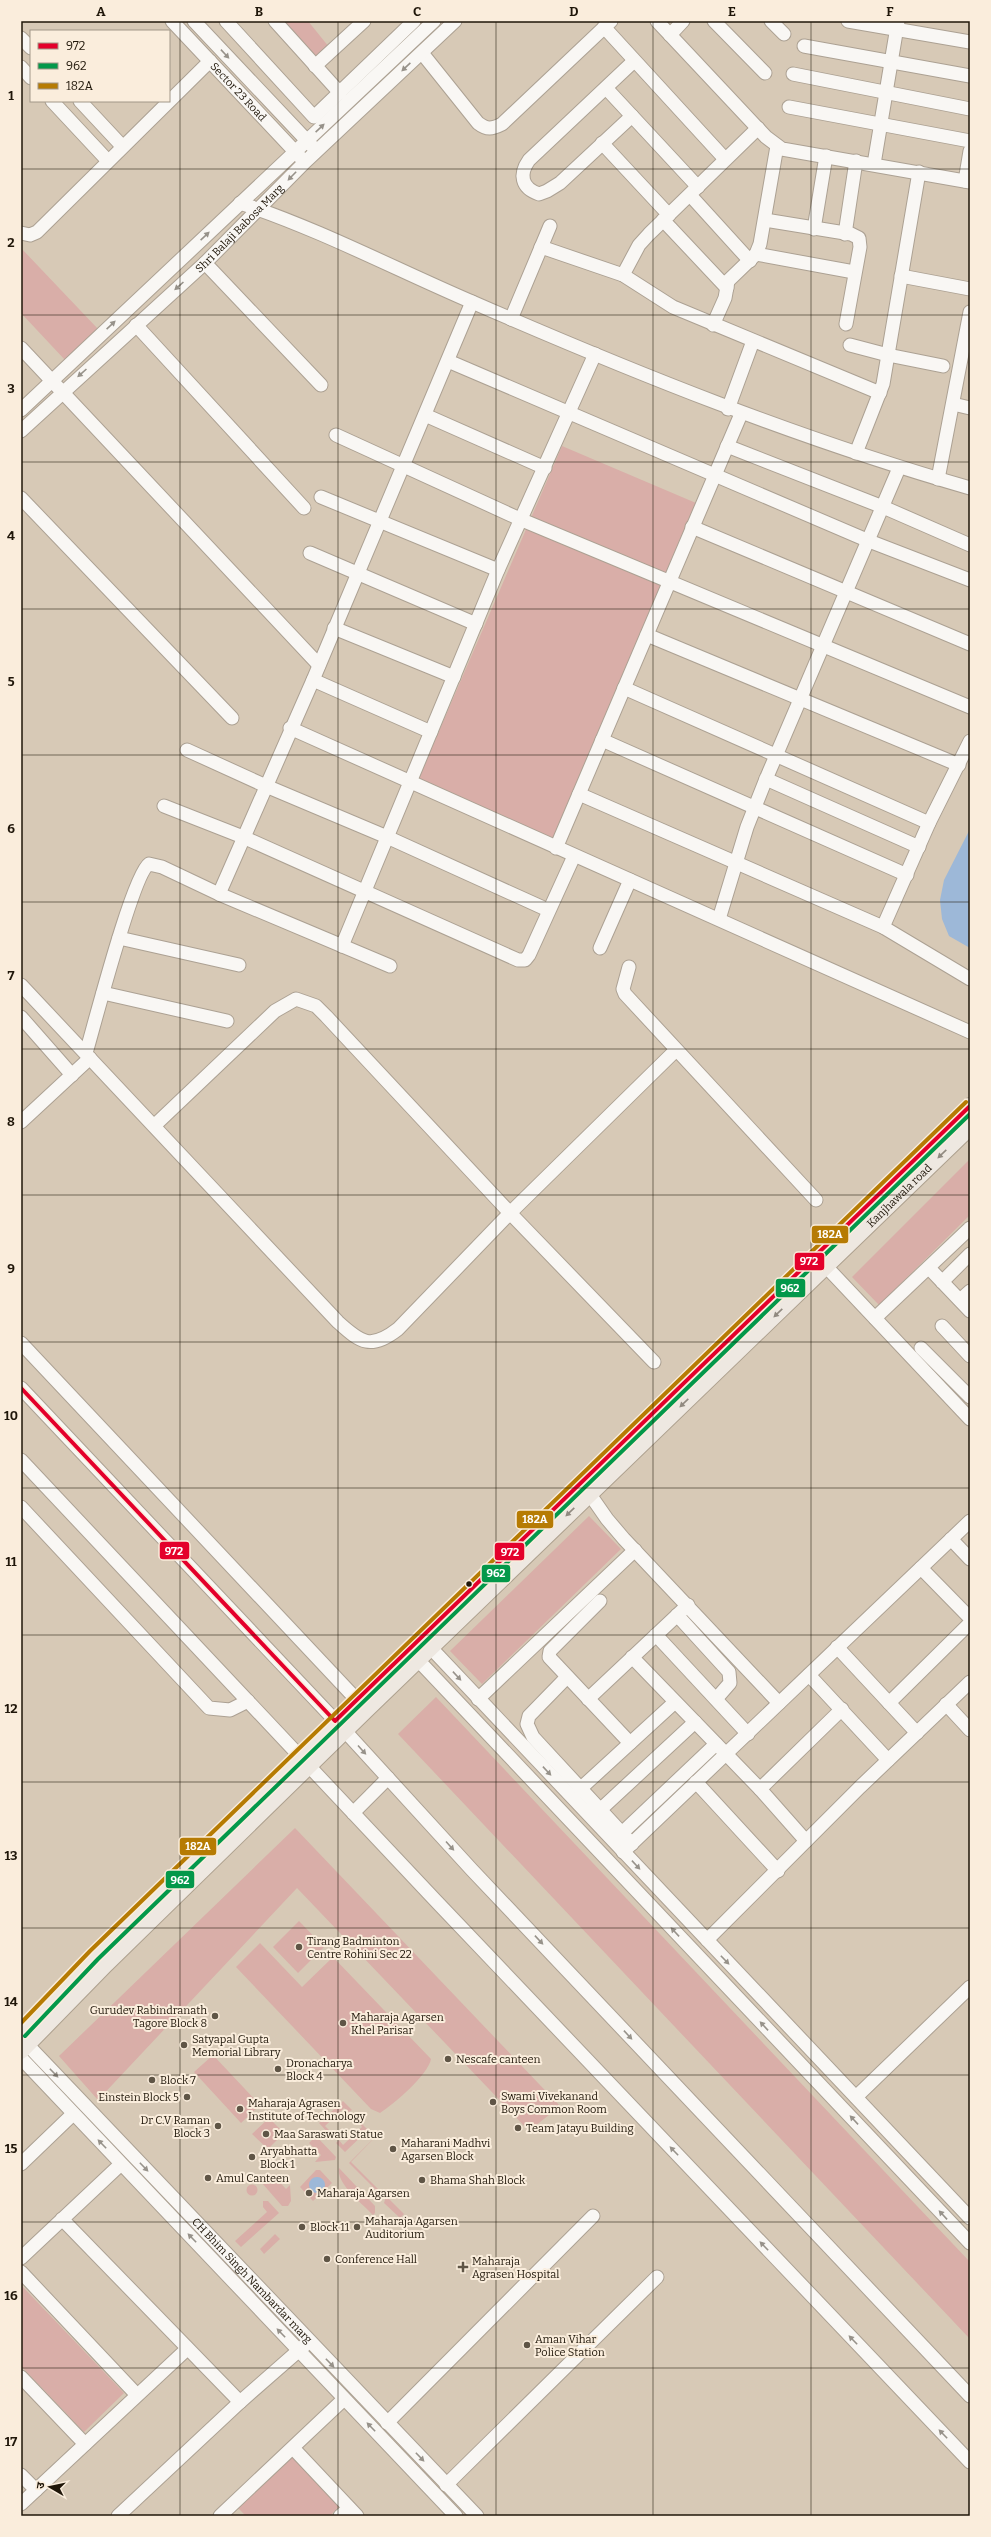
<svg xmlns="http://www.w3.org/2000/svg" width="991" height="2537" font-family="Bitter,'Noto Sans Devanagari',serif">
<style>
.green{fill:#d9aea8}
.water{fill:#9db8d8}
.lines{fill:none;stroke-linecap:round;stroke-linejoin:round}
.minor-casing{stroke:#aca193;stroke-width:15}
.major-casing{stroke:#ada08e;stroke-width:18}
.minor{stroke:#f9f7f4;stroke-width:13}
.major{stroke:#eee8e1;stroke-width:16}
.bus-1-casing{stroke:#faeddc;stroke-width:7}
.bus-2-casing{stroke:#faeddc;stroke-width:7}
.bus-3-casing{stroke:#faeddc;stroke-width:7}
.bus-1{stroke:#e4002b;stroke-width:4}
.bus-2{stroke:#03984a;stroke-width:4}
.bus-3{stroke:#b67b03;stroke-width:4}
.oneway{fill:#97928a}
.oneway2{fill:#918a80}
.grid{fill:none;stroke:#1f1609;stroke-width:1;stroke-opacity:0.55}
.bus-dot{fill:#1f1609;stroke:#faeddc;stroke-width:1.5}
.poi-dot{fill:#5f5546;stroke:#faeddc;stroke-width:1.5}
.labels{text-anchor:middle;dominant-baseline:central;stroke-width:4;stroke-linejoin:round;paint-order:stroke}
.street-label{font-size:11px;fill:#1f1609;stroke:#faeddc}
.poi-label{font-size:11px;fill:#1f1609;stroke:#faeddc;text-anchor:start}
.line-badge{stroke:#faeddc;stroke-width:1.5}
.badge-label{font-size:11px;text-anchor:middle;font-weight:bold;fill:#fff}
.neatline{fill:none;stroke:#1f1609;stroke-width:1.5}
.grid-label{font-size:13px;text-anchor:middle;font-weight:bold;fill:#1f1609}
</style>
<rect width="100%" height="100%" fill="#d7c9b6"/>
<!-- green -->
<path class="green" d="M278,21H308L329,47L315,61Z
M21,248L98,329L65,360L21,313Z
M562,446L696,503L554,841L417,782Z
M970,1159V1215L879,1305L852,1277Z
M589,1516L621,1549L482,1684L450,1651Z
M436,1697L970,2262V2339L398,1734Z
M295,1828L560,2106L529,2131L297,1888L98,2100L59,2056Z
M299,1921L324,1947L298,1973L273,1947Z
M260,1943L302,1987L333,1957L431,2059C428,2075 394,2104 380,2113L371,2109L236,1967Z
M213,2055L260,2105L241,2123L194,2072Z
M343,2101L352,2110L349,2112L344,2108L325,2126L331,2132L329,2134L319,2123Z
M269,2118L284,2133L268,2149L252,2134Z
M357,2119L368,2130L345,2152L336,2143L339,2140L343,2145L362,2127Z
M383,2129L351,2162L382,2193H379L349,2163Z
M316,2136L336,2157L335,2160L315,2162L321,2155L309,2143Z
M339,2168L375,2206V2213L373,2215C363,2204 336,2184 339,2168Z
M316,2170H320L332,2183L313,2201L300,2187Z
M272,2174L286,2189L290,2185L291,2201L288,2206H282L262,2183Z
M246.5 2190a5.5 5.5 0 1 1 11 0a5.5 5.5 0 1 1-11 0Z
M386,2196L404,2214L400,2218L384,2203Z
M263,2201H268L279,2213L241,2247L235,2241L267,2212L263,2207Z
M275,2234L280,2239L264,2254L260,2249Z
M21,2285L124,2393L84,2432L21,2366Z
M289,2454L340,2505L330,2516H246L237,2507Z"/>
<!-- water -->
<path class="water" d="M970,829V948L949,936L942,919L940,900L944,880Z
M309 2185a8 8 0 1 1 16 0a8 8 0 1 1-16 0Z"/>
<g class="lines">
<!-- minor casing -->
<g class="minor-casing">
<g id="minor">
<path id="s1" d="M172,21L301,158"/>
<path d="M194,21L312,146"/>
<path d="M226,21L314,117L414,21"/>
<path d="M275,21L340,93"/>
<path d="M657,21L766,137L782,149L970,182"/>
<path d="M714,21L765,73"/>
<path d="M771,21L784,34"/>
<path d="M848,21L970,42"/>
<path d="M604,27L725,159"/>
<path d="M670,35L683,21"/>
<path d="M21,38L31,48"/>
<path d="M804,46L970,76"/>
<path d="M422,53L478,123C487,130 492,129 502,124L611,21"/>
<path d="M315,66L364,21"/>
<path d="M21,67L31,78"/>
<path d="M793,74L970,109"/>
<path d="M606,88L698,187"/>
<path d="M52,101L108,161"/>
<path d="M80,101L122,146"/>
<path d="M789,107L970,141"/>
<path d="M632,116L560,183L547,191L539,194C521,188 519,174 529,160L634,61"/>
<path d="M602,143L669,215"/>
<path d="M874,164L898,21"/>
<path d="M965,181L970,151"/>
<path d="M690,195L750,261"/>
<path d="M240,203C319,229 395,269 472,302C635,373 799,439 970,488"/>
<path d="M663,220L727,288"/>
<path d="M765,220L851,234L859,238L860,247L846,324"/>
<path d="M814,229L826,156"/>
<path d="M21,233L30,235L37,232L210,61"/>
<path d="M845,234L856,161"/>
<path d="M541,247L623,275L673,307L880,393"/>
<path d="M756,254L854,272"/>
<path d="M205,263L321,385"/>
<path d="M623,275L639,245L649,234L758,128"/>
<path d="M901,276L970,289"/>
<path d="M511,319L550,226"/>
<path d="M136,325L304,508"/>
<path d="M713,325L725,298L728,281L756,254L760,244L777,146"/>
<path d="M850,345L888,355L943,366"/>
<path d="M21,348L319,665"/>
<path d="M448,361L869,541L970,580"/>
<path d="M953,404L970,408"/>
<path d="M728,409L753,341"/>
<path d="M21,410L434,21"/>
<path d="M425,415L545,468"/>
<path id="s2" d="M21,431L205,263L305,162L455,21"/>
<path d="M336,435L522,520L970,707"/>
<path d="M727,446L883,507L970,545"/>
<path d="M856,453L883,384L919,172"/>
<path d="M938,479L970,312"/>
<path d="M321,497L498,570"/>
<path d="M21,498L232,718"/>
<path d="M692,527L970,644"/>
<path d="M310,553L476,624"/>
<path d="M334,628L454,677"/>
<path d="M647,635L959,765"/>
<path d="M313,680L431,732"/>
<path d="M624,688L929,823"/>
<path d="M290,728L970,1032"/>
<path d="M602,740L907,875"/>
<path d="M187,750L266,786L387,837L548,910"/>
<path d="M766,779L919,847"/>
<path d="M579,794L883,927L970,979"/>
<path d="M164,806L243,837L518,960H525L529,955L574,856"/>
<path d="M556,848L741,414"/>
<path d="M219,894L313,680L472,302"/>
<path d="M719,919L747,827L766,779L899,468"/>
<path d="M883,927L929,823L970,741"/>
<path d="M119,938L239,965"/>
<path d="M342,946L498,570L595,354"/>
<path d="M600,948L630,880"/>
<path d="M629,967L623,989L625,994L816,1200"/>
<path d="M21,985L338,1322C361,1343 371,1350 398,1329L510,1213L676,1050"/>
<path d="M103,993L227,1021"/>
<path d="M21,1017L72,1075"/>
<path d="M86,1053C94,1026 133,874 149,864L162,867L219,894L390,966"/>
<path d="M21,1122L90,1058"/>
<path d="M155,1125L275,1011L296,999L316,1006L326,1016L510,1213L654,1362"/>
<path d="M819,1259L970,1419"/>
<path d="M929,1268L970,1311"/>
<path d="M942,1282L970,1254"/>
<path d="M960,1300L970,1291"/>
<path d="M875,1318L970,1228"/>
<path d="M942,1326L970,1356"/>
<path d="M21,1343L357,1700"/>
<path d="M921,1348L970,1397"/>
<path d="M21,1388L345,1731L472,1870L970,2396"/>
<path d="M21,1460L436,1901L970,2462"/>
<path d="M584,1486L607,1519L624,1539L779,1703"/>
<path d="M21,1507L209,1708L230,1710L248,1701"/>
<path d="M951,1539L970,1559"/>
<path d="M921,1568L970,1618"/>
<path d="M600,1601L550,1651L549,1657L630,1743"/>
<path d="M677,1615L729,1672L730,1683L716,1699"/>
<path d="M656,1635L748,1734"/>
<path d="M837,1647L917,1733"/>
<path d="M431,1648L970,2218"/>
<path d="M632,1657L760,1789L806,1841"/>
<path d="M418,1660L970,2243"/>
<path d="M809,1675L888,1760"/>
<path d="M567,1677L529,1716L527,1724L533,1737L632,1844"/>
<path d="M478,1699L635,1550"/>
<path d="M588,1699L688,1605"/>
<path d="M889,1703L970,1623"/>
<path d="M946,1704L970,1730"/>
<path d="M696,1782L778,1871"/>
<path d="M580,1789L675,1702"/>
<path d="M760,1789L842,1709"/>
<path d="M600,1810L695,1722"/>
<path d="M353,1813L388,1778"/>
<path d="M622,1833L716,1744"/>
<path d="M623,1852L970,1521"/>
<path d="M707,1940L860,1787L970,1682"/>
<path id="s3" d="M21,2038L477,2516"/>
<path d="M21,2058L456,2516"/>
<path d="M856,2097L970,1987"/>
<path d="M21,2164L73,2114"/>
<path d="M62,2219L240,2402"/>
<path d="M21,2258L121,2164"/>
<path d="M21,2272L137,2395"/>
<path d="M21,2377L85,2444"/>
<path d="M387,2423L593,2216"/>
<path d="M293,2448L357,2516"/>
<path d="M21,2475L36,2490"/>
<path d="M446,2485L657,2277"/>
<path d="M21,2504L187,2349"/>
<path d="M118,2516L240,2402L305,2345"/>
<path d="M220,2516L344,2399"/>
<path d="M340,2516L349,2508"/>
</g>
</g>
<!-- major casing -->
<g class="major-casing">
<g id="major">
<path d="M21,2032L94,1955L970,1106"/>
<path id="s4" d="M21,2051L106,1964L366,1710L970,1127"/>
</g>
</g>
<!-- minor -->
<use href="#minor" class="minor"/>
<!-- major -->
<use href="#major" class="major"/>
<!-- bus-1 casing -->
<g class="bus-1-casing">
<path id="bus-1" d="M21,1388L335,1721L970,1106"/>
</g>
<!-- bus-2 casing -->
<g class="bus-2-casing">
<path id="bus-2" d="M25,2036L98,1959L970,1114"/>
</g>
<!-- bus-3 casing -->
<g class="bus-3-casing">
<path id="bus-3" d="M21,2023L90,1951L966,1102"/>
</g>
<!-- bus-1 -->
<use href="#bus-1" class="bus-1"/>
<!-- bus-2 -->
<use href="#bus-2" class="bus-2"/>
<!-- bus-3 -->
<use href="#bus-3" class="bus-3"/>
</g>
<!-- one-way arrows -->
<defs><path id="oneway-solid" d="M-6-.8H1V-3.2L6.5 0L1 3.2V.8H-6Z"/></defs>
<g class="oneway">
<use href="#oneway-solid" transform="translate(225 54) rotate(47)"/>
<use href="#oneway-solid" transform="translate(406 67) rotate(137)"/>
<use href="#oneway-solid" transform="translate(320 128) rotate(-43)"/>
<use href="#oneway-solid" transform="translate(292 176) rotate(134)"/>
<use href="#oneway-solid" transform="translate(205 236) rotate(-43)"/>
<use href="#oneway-solid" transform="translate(179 286) rotate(138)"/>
<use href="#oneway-solid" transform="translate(111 325) rotate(-43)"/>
<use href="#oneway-solid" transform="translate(82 373) rotate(138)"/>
<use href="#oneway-solid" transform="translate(457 1676) rotate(47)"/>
<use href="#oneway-solid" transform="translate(362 1750) rotate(48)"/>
<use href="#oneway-solid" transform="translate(547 1771) rotate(47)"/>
<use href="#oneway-solid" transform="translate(450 1846) rotate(48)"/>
<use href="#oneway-solid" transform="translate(636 1865) rotate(47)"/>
<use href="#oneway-solid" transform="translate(675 1932) rotate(-133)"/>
<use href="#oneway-solid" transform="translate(539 1940) rotate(47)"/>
<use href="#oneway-solid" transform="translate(725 1960) rotate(46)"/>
<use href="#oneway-solid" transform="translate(764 2026) rotate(-133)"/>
<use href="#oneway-solid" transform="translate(628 2035) rotate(47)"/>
<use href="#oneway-solid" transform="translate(54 2073) rotate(46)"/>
<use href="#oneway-solid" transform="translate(854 2120) rotate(-133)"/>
<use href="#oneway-solid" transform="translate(102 2144) rotate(-134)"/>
<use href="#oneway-solid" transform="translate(674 2151) rotate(-134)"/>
<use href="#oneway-solid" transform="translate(144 2167) rotate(46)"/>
<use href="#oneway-solid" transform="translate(943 2215) rotate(-133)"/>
<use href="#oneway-solid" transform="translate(192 2238) rotate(-134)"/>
<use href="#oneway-solid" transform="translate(764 2246) rotate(-134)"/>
<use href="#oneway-solid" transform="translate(281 2333) rotate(-134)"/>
<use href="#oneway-solid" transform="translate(853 2340) rotate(-134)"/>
<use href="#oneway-solid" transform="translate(330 2363) rotate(46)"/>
<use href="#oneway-solid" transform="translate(371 2427) rotate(-134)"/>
<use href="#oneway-solid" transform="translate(943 2434) rotate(-134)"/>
<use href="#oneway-solid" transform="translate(420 2457) rotate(46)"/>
</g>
<g class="oneway2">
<use href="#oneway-solid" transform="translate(942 1154) rotate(136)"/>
<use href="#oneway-solid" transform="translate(778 1313) rotate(136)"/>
<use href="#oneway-solid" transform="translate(684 1403) rotate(136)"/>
<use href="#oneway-solid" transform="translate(570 1512) rotate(136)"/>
</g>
<!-- grid -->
<path class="grid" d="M180,21V2516M338,21V2516M496,21V2516M653,21V2516M811,21V2516M21,169H970M21,315H970M21,462H970M21,609H970M21,755H970M21,902H970M21,1049H970M21,1195H970M21,1342H970M21,1488H970M21,1635H970M21,1782H970M21,1928H970M21,2075H970M21,2222H970M21,2368H970"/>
<!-- markers -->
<circle class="bus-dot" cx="469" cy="1584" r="3.5"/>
<g class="poi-dot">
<circle cx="299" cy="1947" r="4"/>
<circle cx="215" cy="2016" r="4"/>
<circle cx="343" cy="2023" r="4"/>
<circle cx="184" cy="2045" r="4"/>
<circle cx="448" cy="2059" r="4"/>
<circle cx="278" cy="2069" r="4"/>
<circle cx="152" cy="2080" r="4"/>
<circle cx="187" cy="2097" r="4"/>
<circle cx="493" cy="2102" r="4"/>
<circle cx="240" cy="2109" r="4"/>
<circle cx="218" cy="2126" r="4"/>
<circle cx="518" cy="2128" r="4"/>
<circle cx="266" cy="2134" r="4"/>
<circle cx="393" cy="2149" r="4"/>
<circle cx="252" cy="2157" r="4"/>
<circle cx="208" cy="2178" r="4"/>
<circle cx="422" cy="2180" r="4"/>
<circle cx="309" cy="2193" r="4"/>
<circle cx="302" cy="2227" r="4"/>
<circle cx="357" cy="2227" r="4"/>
<circle cx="327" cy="2259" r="4"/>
<path d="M461 2261h4v4h4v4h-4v4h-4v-4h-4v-4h4z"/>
<circle cx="527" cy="2345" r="4"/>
</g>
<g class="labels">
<!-- street labels -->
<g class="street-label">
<text stroke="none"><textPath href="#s1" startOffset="97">Sector 23 Road</textPath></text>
<text stroke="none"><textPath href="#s2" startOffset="298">Shri Balaji Babosa Marg</textPath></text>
<text stroke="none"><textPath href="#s4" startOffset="1226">Kanjhawala road</textPath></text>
<text stroke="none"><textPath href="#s3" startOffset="335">CH Bhim Singh Nambardar marg</textPath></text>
</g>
<!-- poi labels -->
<g class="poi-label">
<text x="307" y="1941">Tirang Badminton<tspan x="307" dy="13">Centre Rohini Sec 22</tspan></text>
<text x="207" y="2010" text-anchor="end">Gurudev Rabindranath<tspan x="207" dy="13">Tagore Block 8</tspan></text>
<text x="351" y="2017">Maharaja Agarsen<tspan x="351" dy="13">Khel Parisar</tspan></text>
<text x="192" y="2039">Satyapal Gupta<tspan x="192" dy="13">Memorial Library</tspan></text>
<text x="456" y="2059">Nescafe canteen</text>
<text x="286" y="2063">Dronacharya<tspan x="286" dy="13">Block 4</tspan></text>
<text x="160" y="2080">Block 7</text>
<text x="501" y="2096">Swami Vivekanand<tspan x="501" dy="13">Boys Common Room</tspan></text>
<text x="179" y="2097" text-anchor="end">Einstein Block 5</text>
<text x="248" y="2103">Maharaja Agrasen<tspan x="248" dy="13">Institute of Technology</tspan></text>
<text x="210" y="2120" text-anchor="end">Dr C.V Raman<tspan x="210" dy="13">Block 3</tspan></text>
<text x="526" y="2128">Team Jatayu Building</text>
<text x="274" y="2134">Maa Saraswati Statue</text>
<text x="401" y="2143">Maharani Madhvi<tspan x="401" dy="13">Agarsen Block</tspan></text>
<text x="260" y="2151">Aryabhatta<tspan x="260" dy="13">Block 1</tspan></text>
<text x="216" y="2178">Amul Canteen</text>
<text x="430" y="2180">Bhama Shah Block</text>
<text x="317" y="2193">Maharaja Agarsen</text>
<text x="365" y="2221">Maharaja Agarsen<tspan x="365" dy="13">Auditorium</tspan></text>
<text x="310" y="2227">Block 11</text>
<text x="335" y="2259">Conference Hall</text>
<text x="472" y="2261">Maharaja<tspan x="472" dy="13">Agrasen Hospital</tspan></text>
<text x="535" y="2339">Aman Vihar<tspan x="535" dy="13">Police Station</tspan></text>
</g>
</g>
<g class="line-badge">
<rect x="811" y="1225" width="38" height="19" rx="4" fill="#b67b03"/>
<rect x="794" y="1252" width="31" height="19" rx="4" fill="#e4002b"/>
<rect x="775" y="1278" width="31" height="20" rx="4" fill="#03984a"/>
<rect x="516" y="1510" width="38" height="19" rx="4" fill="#b67b03"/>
<rect x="159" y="1541" width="31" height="19" rx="4" fill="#e4002b"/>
<rect x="494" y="1542" width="31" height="19" rx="4" fill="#e4002b"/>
<rect x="481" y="1564" width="30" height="19" rx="4" fill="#03984a"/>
<rect x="179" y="1837" width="38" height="19" rx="4" fill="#b67b03"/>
<rect x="165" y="1870" width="30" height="19" rx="4" fill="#03984a"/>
</g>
<g class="badge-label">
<text x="830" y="1238">182A</text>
<text x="809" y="1265">972</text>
<text x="790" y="1292">962</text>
<text x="535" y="1523">182A</text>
<text x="174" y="1555">972</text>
<text x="510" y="1556">972</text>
<text x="496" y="1577">962</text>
<text x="198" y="1850">182A</text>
<text x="180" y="1884">962</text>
</g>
<!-- border -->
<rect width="991" height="2537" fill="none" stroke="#faeddc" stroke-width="44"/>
<!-- legend -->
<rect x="30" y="30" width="140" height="72" fill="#faeddc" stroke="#a29788"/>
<rect x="38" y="43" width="20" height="6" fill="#e4002b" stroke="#a29788"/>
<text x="66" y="50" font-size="12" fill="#1f1609">972</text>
<rect x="38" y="63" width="20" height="6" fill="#03984a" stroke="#a29788"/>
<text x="66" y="70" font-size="12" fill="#1f1609">962</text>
<rect x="38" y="83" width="20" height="6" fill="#b67b03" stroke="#a29788"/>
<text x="66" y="90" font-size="12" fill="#1f1609">182A</text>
<!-- north arrow -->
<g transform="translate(50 2487) rotate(279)" stroke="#faeddc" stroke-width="3" paint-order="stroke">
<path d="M0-3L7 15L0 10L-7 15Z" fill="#1f1609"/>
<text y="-6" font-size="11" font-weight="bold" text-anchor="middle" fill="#1f1609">उ</text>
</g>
<rect x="22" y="22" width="947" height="2493" class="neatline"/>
<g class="grid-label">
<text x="101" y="16">A</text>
<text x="259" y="16">B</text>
<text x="417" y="16">C</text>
<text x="574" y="16">D</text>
<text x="732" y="16">E</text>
<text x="890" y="16">F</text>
<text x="11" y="100">1</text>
<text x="11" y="247">2</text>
<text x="11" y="393">3</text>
<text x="11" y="540">4</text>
<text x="11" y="686">5</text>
<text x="11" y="833">6</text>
<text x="11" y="980">7</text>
<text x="11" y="1126">8</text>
<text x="11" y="1273">9</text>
<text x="11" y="1420">10</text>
<text x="11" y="1566">11</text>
<text x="11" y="1713">12</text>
<text x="11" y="1860">13</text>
<text x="11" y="2006">14</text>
<text x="11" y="2153">15</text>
<text x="11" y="2300">16</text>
<text x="11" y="2446">17</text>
</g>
</svg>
